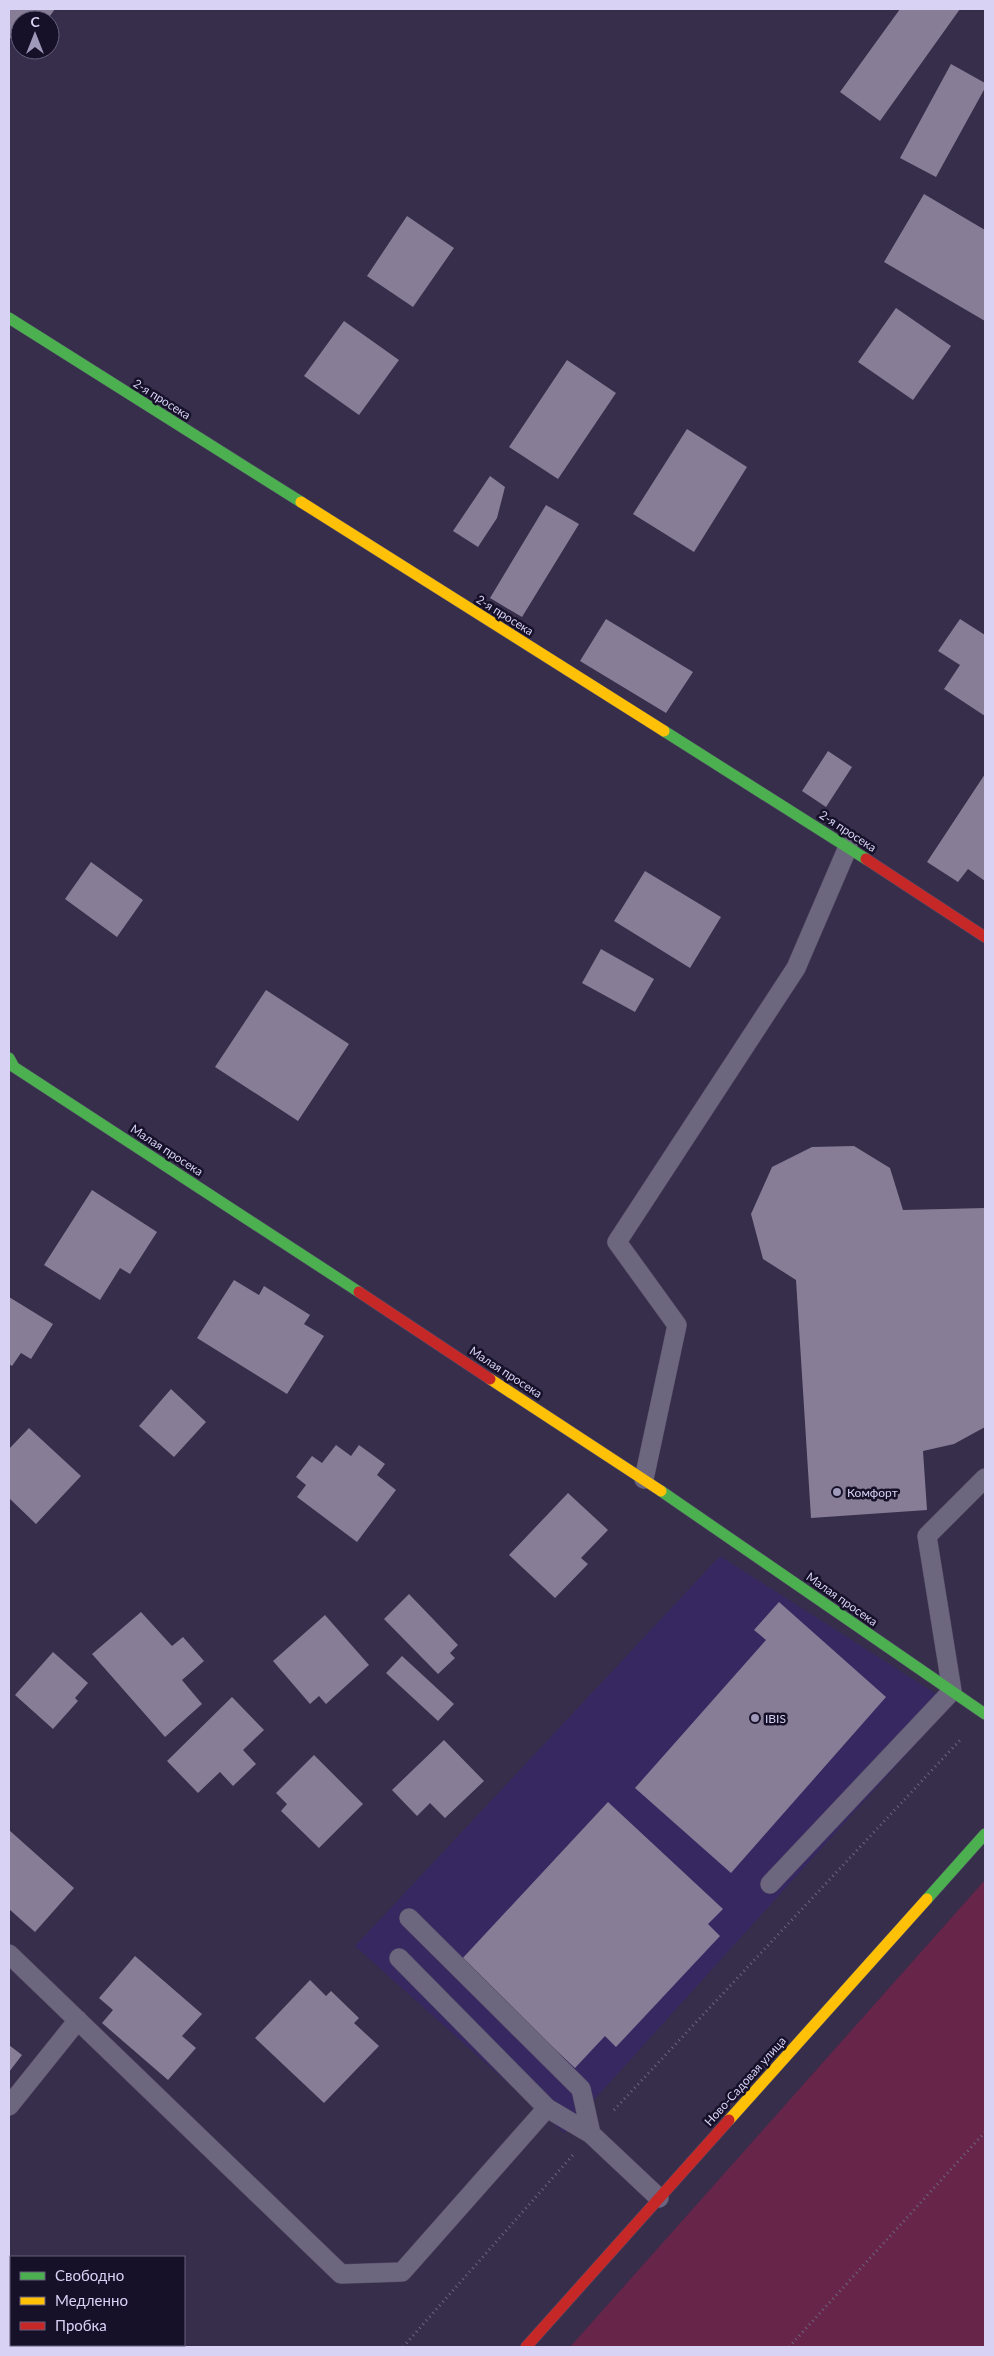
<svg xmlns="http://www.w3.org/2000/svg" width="994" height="2356" font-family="Lato,sans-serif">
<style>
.built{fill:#382861}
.green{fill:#662549}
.building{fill:#887d96}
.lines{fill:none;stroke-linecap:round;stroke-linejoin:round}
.lane-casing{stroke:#534c66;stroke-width:20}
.fast-casing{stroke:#534c66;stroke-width:12}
.slow-casing{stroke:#534c66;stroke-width:12}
.jam-casing{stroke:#534c66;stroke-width:12}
.path{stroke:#6d687d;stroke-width:3;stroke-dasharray:1 4;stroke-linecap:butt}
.lane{stroke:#6c667e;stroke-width:19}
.fast{stroke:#4caf50;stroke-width:11}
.slow{stroke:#ffc107;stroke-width:11}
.jam{stroke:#c62828;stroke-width:11}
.poi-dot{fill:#9f99ba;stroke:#161129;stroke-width:2}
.labels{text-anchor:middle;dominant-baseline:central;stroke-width:5;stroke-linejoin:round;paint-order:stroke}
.street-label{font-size:12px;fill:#d8d3f5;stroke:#161129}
.poi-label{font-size:12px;fill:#d8d3f5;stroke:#161129;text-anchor:start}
</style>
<rect width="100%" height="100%" fill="#362e4b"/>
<!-- built -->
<path class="built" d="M720,1556L952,1704L564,2133L355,1946Z"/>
<!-- green -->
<path class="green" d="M985,1880V2347H570Z"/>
<!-- building -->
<path class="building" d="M9,9H55L47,20H20V45L9,37Z
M900,9H960L880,121L840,92Z
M951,64L985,83V88L936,177L900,158Z
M924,194L985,230V321L884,262Z
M407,216L454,248L413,307L367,276Z
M896,308L951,346L913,400L858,362Z
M344,321L399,360L359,415L304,376Z
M567,360L616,393L558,479L509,447Z
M687,429L747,467L694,552L633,514Z
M490,476L505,487L497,518L478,547L453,531Z
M546,505L579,524L522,617L490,598Z
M606,619L693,672L666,713L580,661Z
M960,619L985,635V716L944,689L960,665L938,651Z
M828,751L852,767L826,807L802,791Z
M985,774V881L968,869L958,882L927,862Z
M91,862L143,900L117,937L65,899Z
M645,871L721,917L690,968L614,921Z
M601,949L654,979L635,1012L582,983Z
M266,990L349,1044L298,1121L215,1067Z
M854,1146L890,1168L903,1210L985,1208V1427L954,1444L923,1451L927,1510L811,1518L796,1280L763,1259L751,1214L772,1167L812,1147Z
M92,1190L157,1232L130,1274L120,1268L100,1300L44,1265Z
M234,1280L259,1295L264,1286L310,1315L304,1324L324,1336L287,1394L197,1338Z
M9,1297L53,1324L31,1359L21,1353L12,1366L9,1364Z
M171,1389L206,1422L174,1457L139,1426Z
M29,1428L81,1476L36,1524L9,1498V1449Z
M336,1445L351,1456L359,1445L385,1464L377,1475L396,1490L357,1542L297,1497L306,1485L296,1477L312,1456L322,1463Z
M568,1493L608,1530L581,1558L588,1564L555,1598L509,1555Z
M409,1594L458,1645L450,1653L455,1658L438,1674L384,1619Z
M779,1602L886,1697L731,1873L635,1788L766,1640L754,1630Z
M141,1612L172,1646L183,1637L204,1661L182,1680L202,1704L165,1737L92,1654Z
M325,1615L369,1665L326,1704L319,1696L310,1704L273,1661Z
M53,1652L88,1683L75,1698L78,1701L53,1729L15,1695Z
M402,1656L454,1704L438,1721L386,1673Z
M232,1697L264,1730L243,1750L256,1764L233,1786L220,1772L198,1793L167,1761Z
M444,1740L484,1781L445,1818L430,1803L417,1816L392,1790Z
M314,1755L363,1804L319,1848L281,1811L287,1804L276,1793Z
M608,1802L723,1909L708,1924L720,1936L616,2047L605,2036L575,2068L460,1961Z
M9,1830L74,1888L35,1932L9,1909Z
M135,1956L202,2014L182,2036L196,2048L168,2080L102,2023L113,2010L99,1998Z
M310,1980L326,1996L331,1991L359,2018L354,2023L379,2046L324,2103L255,2038Z
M9,2045L22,2055L9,2072Z"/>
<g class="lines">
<!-- lane casing -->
<g class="lane-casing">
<path id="lane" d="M644,1479L677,1325L617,1242L796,968L848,847
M770,1884L952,1691L927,1536L985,1478
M409,1918L581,2089L591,2134
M9,1954L341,2274L402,2272L547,2108
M399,1958L547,2108L591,2134L659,2198
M9,2106L78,2020"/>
</g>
<!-- fast casing -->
<g class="fast-casing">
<path id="fast" d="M9,318L301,502
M664,731L866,859
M9,1058L14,1067L359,1292
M661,1491L985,1714
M927,1899L985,1834"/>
</g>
<!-- slow casing -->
<g class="slow-casing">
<path id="slow" d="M301,502L664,731
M490,1379L661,1491
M729,2120L927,1899"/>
</g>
<!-- jam casing -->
<g class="jam-casing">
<path id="jam" d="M866,859L985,937
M359,1292L490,1379
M526,2347L729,2120"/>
</g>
<!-- path -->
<path class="path" d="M614,2110L962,1738
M403,2347L573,2155
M789,2347L985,2132"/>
<!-- lane -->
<use href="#lane" class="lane"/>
<!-- fast -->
<use href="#fast" class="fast"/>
<!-- slow -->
<use href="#slow" class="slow"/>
<!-- jam -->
<use href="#jam" class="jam"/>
</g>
<!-- markers -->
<g class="poi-dot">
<circle cx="837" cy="1492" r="5"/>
<circle cx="755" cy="1718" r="5"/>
</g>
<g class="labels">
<!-- street labels -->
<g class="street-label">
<text transform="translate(162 399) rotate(32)">2-я просека</text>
<text transform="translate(505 615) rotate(32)">2-я просека</text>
<text transform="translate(848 831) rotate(33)">2-я просека</text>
<text transform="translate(167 1150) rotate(33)">Малая просека</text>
<text transform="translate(506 1372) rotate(33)">Малая просека</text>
<text transform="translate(842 1599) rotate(35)">Малая просека</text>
<text transform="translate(745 2081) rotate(-48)">Ново-Садовая улица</text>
</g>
<!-- poi labels -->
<g class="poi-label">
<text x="847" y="1492">Комфорт</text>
<text x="765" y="1718">IBIS</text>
</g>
</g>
<!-- border -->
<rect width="994" height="2356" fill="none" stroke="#d8d3f5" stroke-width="20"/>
<!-- legend -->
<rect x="10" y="2256" width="175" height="90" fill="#161129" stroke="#645f7b"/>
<rect x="20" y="2272" width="25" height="8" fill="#4caf50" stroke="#645f7b"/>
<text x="55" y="2281" font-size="15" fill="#d8d3f5">Свободно</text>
<rect x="20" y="2297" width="25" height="8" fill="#ffc107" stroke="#645f7b"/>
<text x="55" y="2306" font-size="15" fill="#d8d3f5">Медленно</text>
<rect x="20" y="2322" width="25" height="8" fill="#c62828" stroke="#645f7b"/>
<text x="55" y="2331" font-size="15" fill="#d8d3f5">Пробка</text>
<!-- north arrow -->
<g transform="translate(35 35)"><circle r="24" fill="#161129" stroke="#645f7b"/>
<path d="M0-4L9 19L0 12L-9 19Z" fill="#9f99ba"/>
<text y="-8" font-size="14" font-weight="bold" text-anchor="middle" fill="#d8d3f5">С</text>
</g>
</svg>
